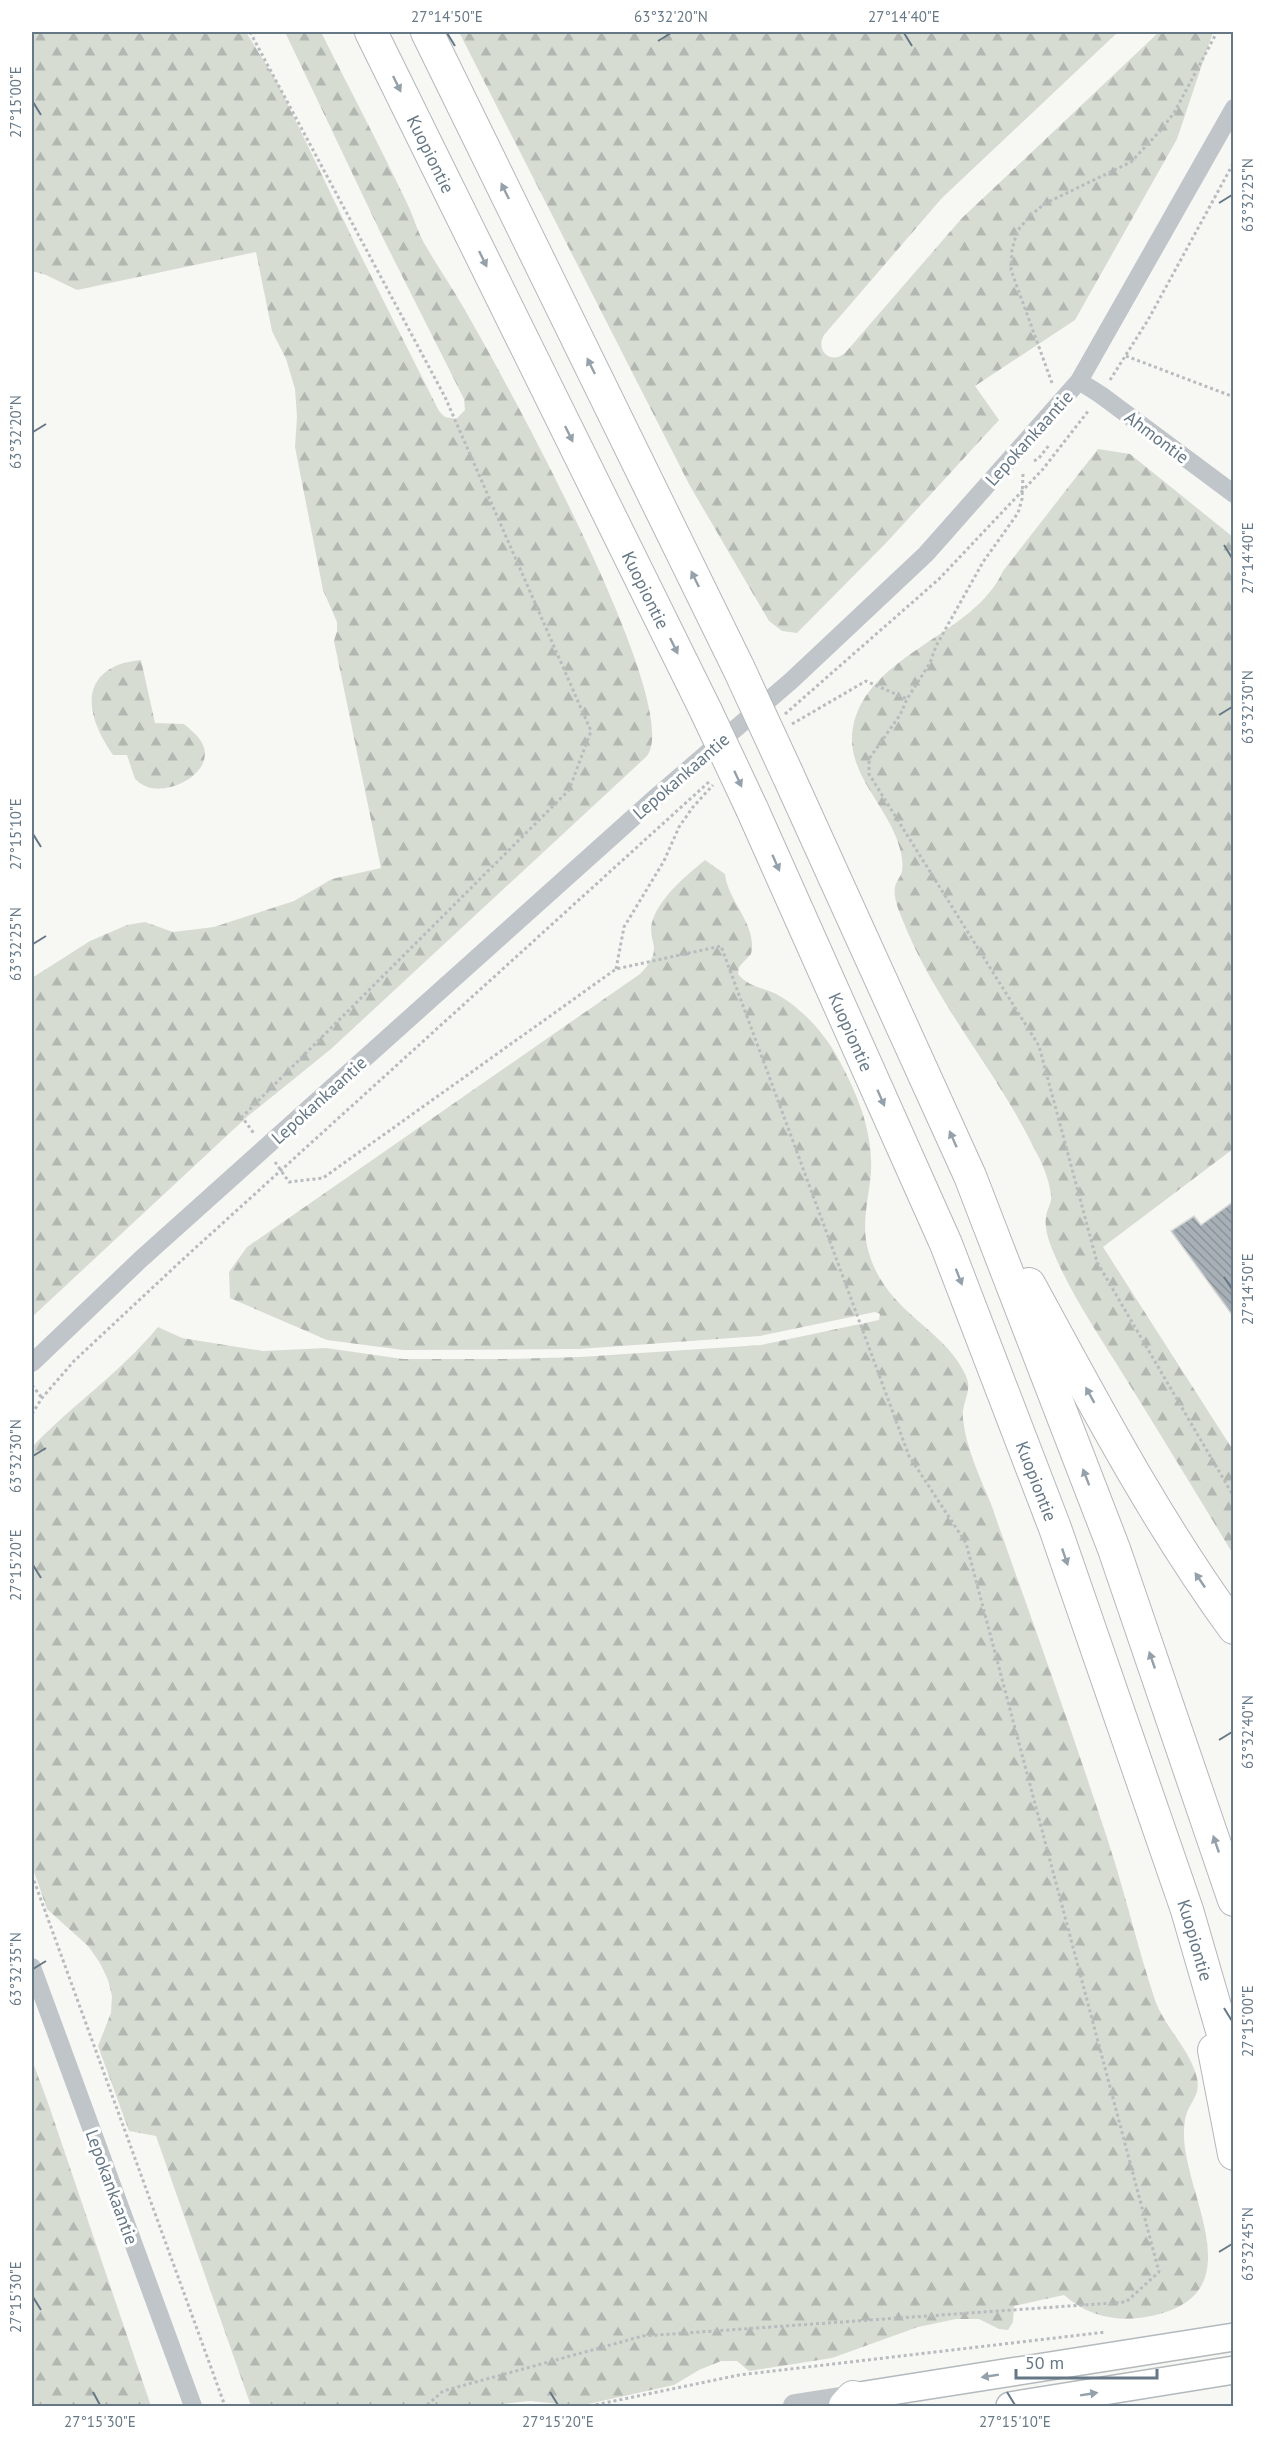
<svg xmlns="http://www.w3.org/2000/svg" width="1265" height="2438" font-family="'PT Sans',sans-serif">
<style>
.forest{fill:url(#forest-firs)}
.building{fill:url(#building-back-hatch);stroke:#d9d9d7;stroke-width:1.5}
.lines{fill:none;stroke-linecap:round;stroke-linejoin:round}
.secondary-casing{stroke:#b3b9bd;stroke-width:30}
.trunk-casing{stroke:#b4b8bb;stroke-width:34}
.path{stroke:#b8bcbf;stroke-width:3;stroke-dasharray:3 3;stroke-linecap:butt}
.minor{stroke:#c0c5c9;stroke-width:18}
.tertiary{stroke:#c0c5c9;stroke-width:24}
.secondary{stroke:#fff;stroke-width:27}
.trunk{stroke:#fff;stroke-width:32}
.trunk-bridge-casing{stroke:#b4b8bb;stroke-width:34;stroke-linecap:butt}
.trunk-bridge{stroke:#fff;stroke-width:32}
.oneway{fill:#94a0aa}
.ticks{fill:none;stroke:#667886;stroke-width:2}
.labels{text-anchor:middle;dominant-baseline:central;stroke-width:6;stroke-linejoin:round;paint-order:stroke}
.street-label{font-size:18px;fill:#667886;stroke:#fff}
.neatline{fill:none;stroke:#667886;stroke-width:2}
.ticks-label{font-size:15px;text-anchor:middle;fill:#667886}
</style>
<defs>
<pattern id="forest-firs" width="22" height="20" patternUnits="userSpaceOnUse" patternTransform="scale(1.5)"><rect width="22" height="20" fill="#d7dcd3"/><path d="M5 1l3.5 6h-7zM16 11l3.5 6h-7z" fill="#b2b7b1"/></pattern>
<pattern id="building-back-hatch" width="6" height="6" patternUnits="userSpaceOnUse" patternTransform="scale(1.5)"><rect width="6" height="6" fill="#a7b0b6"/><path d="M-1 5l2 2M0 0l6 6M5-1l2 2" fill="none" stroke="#8c949a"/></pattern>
</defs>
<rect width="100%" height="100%" fill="#f7f7f4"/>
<!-- forest -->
<path class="forest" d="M32,32H246L278,84L359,252L439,411L445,417L456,419L465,410L464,399L384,240L285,32H321C349,88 379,144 406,201C413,215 417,230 424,243C436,264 450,284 462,305C496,363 689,710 646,757L331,1049L248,1116L32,1317V978L90,941L127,925L145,922L173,932L214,927L294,901L332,879L381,868L334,641L337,631V622L323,590L295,447L297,417L295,389L286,359L272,331L256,252L77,290L46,275L32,271Z
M459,32H1118L942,198L824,335C815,351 831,365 845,353L962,218L1159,32H1213L1177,139L1075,320L975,386L999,420L886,543L797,633L782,631L769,621L690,486Z
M1098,449L1130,454L1233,537V1149L1103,1247L1233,1450V1554C1196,1493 1159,1432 1121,1371C1098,1334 1073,1297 1055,1256C1050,1244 1044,1230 1046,1217C1047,1208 1052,1204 1051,1195C1049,1178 1041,1161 1033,1146C995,1069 935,1002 903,921C899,911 893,898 895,887C896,881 901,877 902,871C904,860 900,848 896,837C882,801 845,769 853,727C868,653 974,636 1003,571Z
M141,660L155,723L184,724C191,730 199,736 203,745C214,772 173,793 151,788C145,787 140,783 135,779L127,755H113C93,727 75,683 118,665C125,662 134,661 141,660Z
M705,860L725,874C728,902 758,925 751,954L739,967L738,974C748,987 765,988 778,995C803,1009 826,1035 839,1060C858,1095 873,1132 871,1172C869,1200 860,1225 869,1253C886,1313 945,1328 966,1376C973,1392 961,1402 963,1419C966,1448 980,1477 991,1504C1031,1618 1072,1730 1109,1844C1126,1896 1138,1949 1155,2000C1165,2028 1190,2049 1197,2078C1200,2092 1194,2098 1188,2110C1184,2118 1184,2129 1184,2139C1188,2202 1253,2295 1151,2316C1119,2323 1089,2317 1064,2295L1014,2306L1013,2322L1008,2330L999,2329L979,2319H956L918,2327L832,2358L749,2371L737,2361H721L699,2370L674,2385L579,2406L530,2401L483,2406H251L156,2136L129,2131L98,2046L111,2013L112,1996L108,1980L100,1963L88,1946L47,1909L32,1866V1447C72,1405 121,1372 158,1327L182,1338L263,1351L326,1348L403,1359H504L580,1357L761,1345L879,1320L880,1314L875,1312L760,1336L579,1349L403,1350L327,1340L230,1298L229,1272L247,1247L640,974C667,947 645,943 653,919C662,895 686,876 705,860Z
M32,2060L48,2103L151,2406H32Z"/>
<!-- building -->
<path class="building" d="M1233,1202V1316L1171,1231L1194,1216L1201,1225Z"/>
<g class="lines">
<!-- secondary casing -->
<g class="secondary-casing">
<path id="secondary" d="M853,2397L1234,2337
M1010,2406L1234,2370"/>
</g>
<!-- trunk casing -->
<g class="trunk-casing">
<g id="trunk">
<path id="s1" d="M371,32L706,711"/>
<path d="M427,32L739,669"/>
<path d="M787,773L970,1176L1114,1549L1234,1900"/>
<path id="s2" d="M752,809L946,1244L1055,1528L1187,1910L1234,2072"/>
<path d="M1029,1284C1093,1401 1155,1520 1234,1628"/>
<path d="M1214,2050L1234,2154"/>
<path d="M845,2406L853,2397L862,2406"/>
</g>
</g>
<!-- path -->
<path class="path" d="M250,32L445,397L591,731L569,790L242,1117L255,1135
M1126,356L1234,397
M1110,380L1148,320L1234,162
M1052,383L1011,270L1012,250L1017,231L1030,216L1044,204L1131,162L1160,131L1174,113L1217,32
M1034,461L1039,458L1050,444
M1023,474L1022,499L1018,513L983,562L936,646L930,663L907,699L900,715L869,759V774L1039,1046L1097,1262L1234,1497
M785,714L939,579L1043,469L1089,410
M792,724L866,681L907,699
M616,969L624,927L664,861L679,827L693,807L713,785
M275,1162L289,1182L323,1178L616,969L721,946L909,1456L966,1543L1159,2272L1126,2302L643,2336L443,2391L426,2406
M32,1385L42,1398
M32,1414L42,1398L74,1361L181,1261L711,780
M32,1875L225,2406
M590,2406L739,2375L1106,2332"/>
<!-- minor -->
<path class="minor" d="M1079,381L1101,395L1234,494
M32,1363L141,1259L655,798L792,680L926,554L1079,381L1234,108
M32,1967L193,2406"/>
<!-- tertiary -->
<path class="tertiary" d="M795,2406L853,2397"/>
<!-- secondary -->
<use href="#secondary" class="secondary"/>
<!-- trunk -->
<use href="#trunk" class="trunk"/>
<!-- trunk-bridge casing -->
<g class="trunk-bridge-casing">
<path id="trunk-bridge" d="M739,669L787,773
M706,711L752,809"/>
</g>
<!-- trunk-bridge -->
<use href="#trunk-bridge" class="trunk-bridge"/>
</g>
<!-- one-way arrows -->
<defs><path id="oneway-solid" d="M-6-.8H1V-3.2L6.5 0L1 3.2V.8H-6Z" transform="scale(1.5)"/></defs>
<g class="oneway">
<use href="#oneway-solid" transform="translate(397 84) rotate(64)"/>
<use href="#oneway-solid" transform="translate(505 191) rotate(-116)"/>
<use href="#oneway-solid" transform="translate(483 259) rotate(64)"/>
<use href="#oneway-solid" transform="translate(591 366) rotate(-116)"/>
<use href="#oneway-solid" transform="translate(569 434) rotate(64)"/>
<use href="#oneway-solid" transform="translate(695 579) rotate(-116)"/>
<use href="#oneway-solid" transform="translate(674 646) rotate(64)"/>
<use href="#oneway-solid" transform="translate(738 779) rotate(65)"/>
<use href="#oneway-solid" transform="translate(776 863) rotate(66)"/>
<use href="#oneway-solid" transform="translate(881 1098) rotate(66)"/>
<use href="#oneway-solid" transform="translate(953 1139) rotate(-114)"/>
<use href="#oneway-solid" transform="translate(959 1277) rotate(69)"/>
<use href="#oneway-solid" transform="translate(1090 1395) rotate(-119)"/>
<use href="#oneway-solid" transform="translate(1086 1477) rotate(-111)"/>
<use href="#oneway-solid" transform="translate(1065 1557) rotate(71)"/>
<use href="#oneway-solid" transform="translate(1200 1580) rotate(-124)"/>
<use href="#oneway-solid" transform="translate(1152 1660) rotate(-109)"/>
<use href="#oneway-solid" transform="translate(1216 1844) rotate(-109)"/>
<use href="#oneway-solid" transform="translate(990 2376) rotate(171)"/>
<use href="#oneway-solid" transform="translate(1089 2394) rotate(-9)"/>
</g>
<!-- ticks -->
<path class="ticks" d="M447,33L455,46M904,33L912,46M658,41L671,33M33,102L41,115M1219,203L1232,195M33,432L46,424M1224,545L1232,558M1219,715L1232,707M33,834L41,847M33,944L46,936M1224,1277L1232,1289M33,1456L46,1448M33,1565L41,1578M1219,1740L1232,1732M33,1969L46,1961M1224,2008L1232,2021M1219,2252L1232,2244M33,2297L41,2310M93,2392L100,2405M550,2392L558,2405M1007,2392L1015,2405"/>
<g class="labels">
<!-- street labels -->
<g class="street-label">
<text stroke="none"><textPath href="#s1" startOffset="136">Kuopiontie</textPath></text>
<text transform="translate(1157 437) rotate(37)">Ahmontie</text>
<text transform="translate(1029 438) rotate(-48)">Lepokankaantie</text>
<text stroke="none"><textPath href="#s1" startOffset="622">Kuopiontie</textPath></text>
<text transform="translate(681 776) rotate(-41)">Lepokankaantie</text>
<text stroke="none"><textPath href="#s2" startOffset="244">Kuopiontie</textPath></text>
<text transform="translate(319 1100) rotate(-42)">Lepokankaantie</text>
<text stroke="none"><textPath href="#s2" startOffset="730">Kuopiontie</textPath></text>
<text stroke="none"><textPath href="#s2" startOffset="1216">Kuopiontie</textPath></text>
<text transform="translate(112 2187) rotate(70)">Lepokankaantie</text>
</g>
</g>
<!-- border -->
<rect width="1265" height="2438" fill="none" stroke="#ffffff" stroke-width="66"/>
<!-- scale -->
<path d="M1016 2369v9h141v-9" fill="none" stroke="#667886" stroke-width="3"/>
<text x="1025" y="2369" font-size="18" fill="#667886" stroke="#ffffff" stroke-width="4.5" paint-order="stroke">50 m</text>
<rect x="33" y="33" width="1199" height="2372" class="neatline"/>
<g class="ticks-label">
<text x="447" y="22">27°14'50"E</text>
<text x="671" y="22">63°32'20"N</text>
<text x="904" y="22">27°14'40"E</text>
<text transform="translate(16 102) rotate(-90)" y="5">27°15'00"E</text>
<text transform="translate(1248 195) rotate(-90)" y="5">63°32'25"N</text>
<text transform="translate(16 432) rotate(-90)" y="5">63°32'20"N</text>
<text transform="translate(1248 558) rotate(-90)" y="5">27°14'40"E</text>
<text transform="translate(1248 707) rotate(-90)" y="5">63°32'30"N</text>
<text transform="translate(16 834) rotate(-90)" y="5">27°15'10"E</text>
<text transform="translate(16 944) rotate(-90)" y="5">63°32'25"N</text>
<text transform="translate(1248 1289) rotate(-90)" y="5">27°14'50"E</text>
<text transform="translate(16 1456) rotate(-90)" y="5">63°32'30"N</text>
<text transform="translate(16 1565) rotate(-90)" y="5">27°15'20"E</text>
<text transform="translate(1248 1732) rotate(-90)" y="5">63°32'40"N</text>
<text transform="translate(16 1969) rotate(-90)" y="5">63°32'35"N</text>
<text transform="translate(1248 2021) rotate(-90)" y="5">27°15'00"E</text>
<text transform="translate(1248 2244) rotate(-90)" y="5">63°32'45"N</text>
<text transform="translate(16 2297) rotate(-90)" y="5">27°15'30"E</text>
<text x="100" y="2427">27°15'30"E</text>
<text x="558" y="2427">27°15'20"E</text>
<text x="1015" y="2427">27°15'10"E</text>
</g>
</svg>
